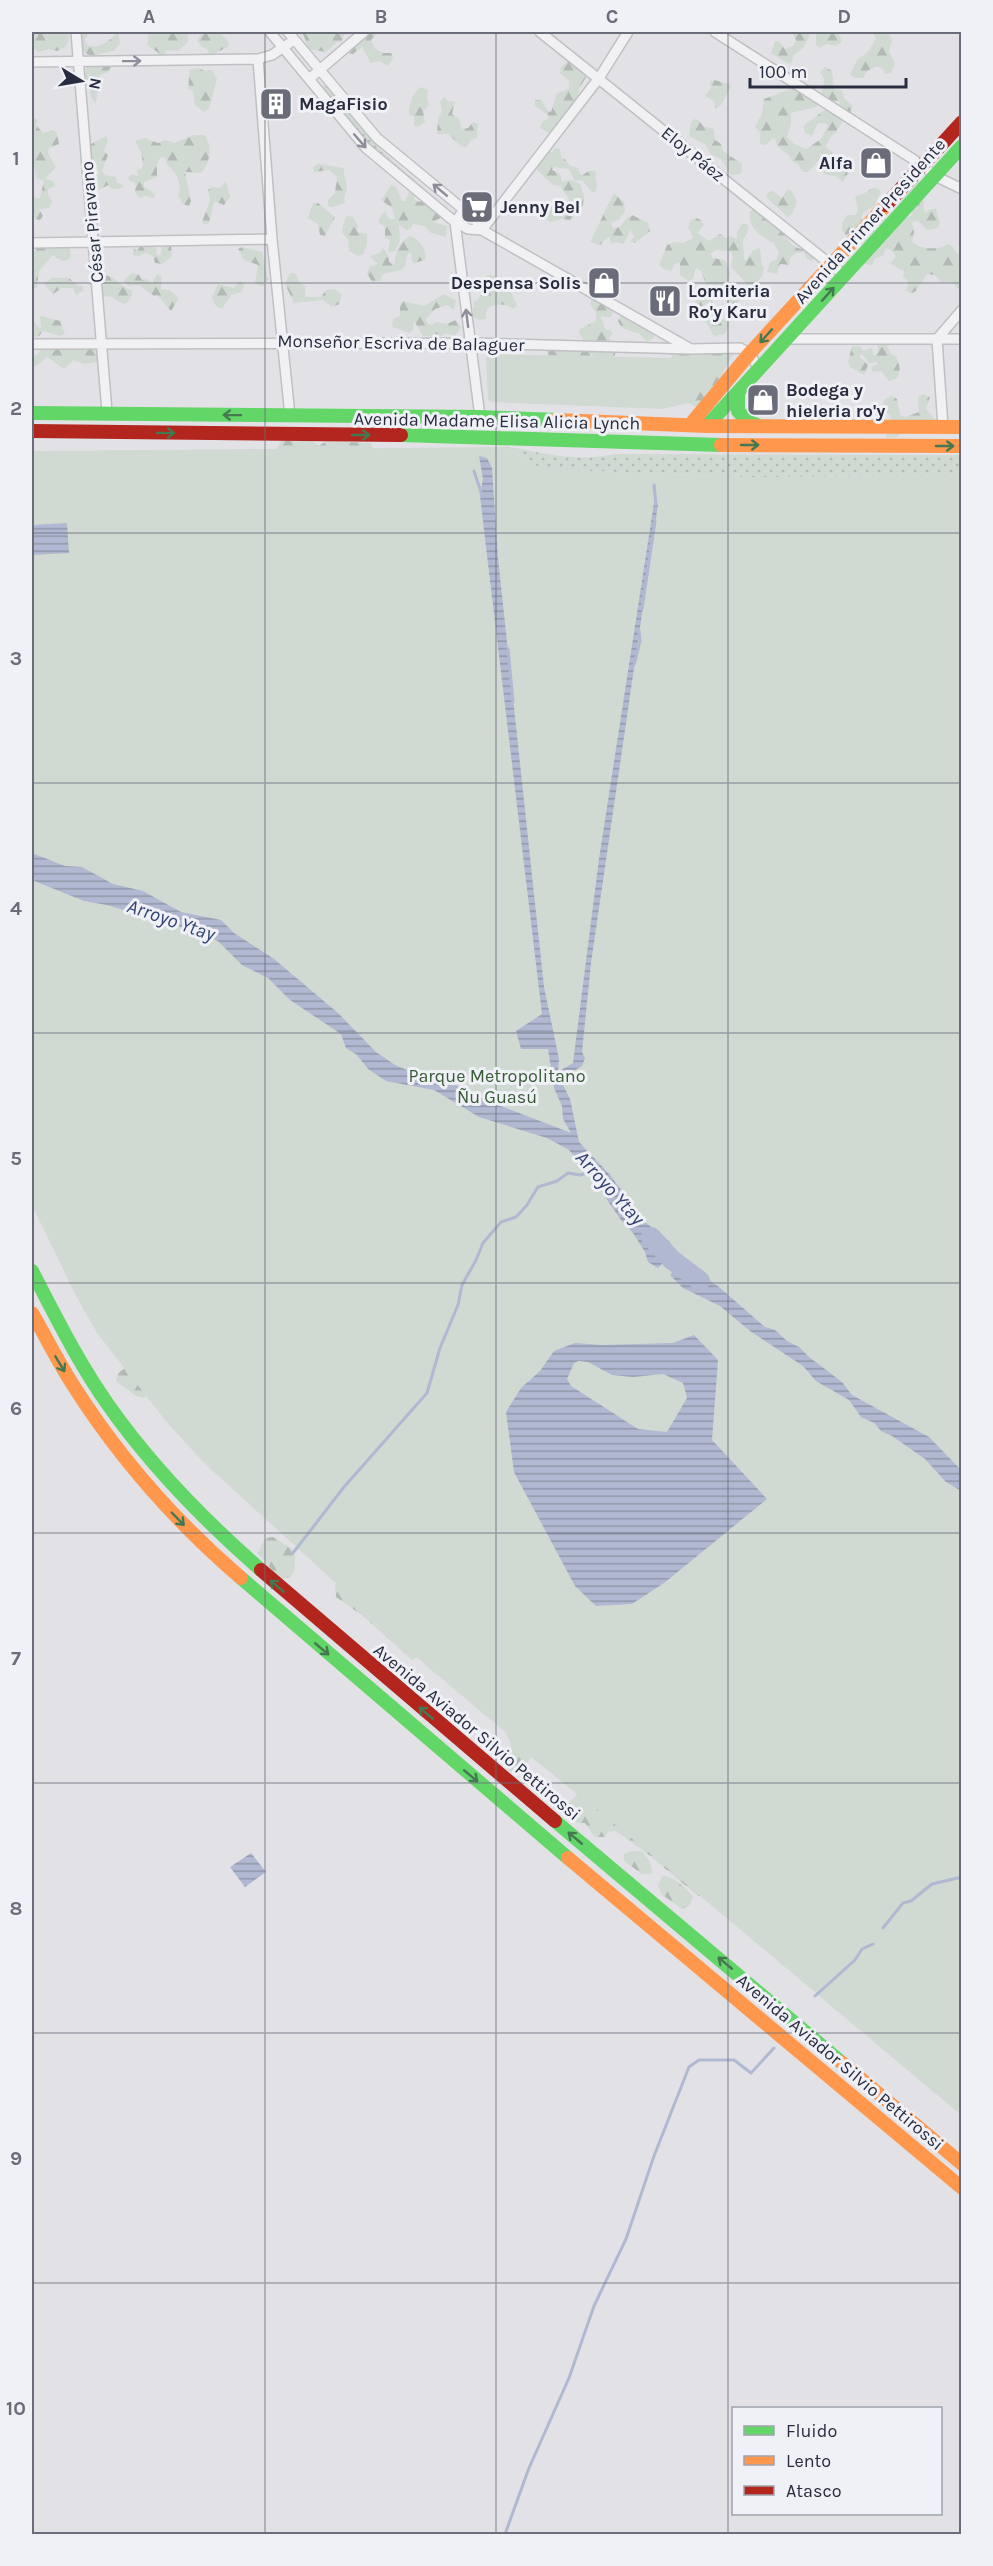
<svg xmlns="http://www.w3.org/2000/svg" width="993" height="2566" font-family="Karla,sans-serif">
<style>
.grass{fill:url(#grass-dots)}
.forest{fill:url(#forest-firs)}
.park{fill:#d0d9d2}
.water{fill:url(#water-rules);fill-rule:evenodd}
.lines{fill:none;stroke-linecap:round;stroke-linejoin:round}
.stream{stroke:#b0b9d1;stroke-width:3}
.river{stroke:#b0b9d1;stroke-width:20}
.street-casing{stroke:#c0c0c4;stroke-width:12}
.street{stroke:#f1f1f3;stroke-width:9}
.fast{stroke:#63d668;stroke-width:14}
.slow{stroke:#ff974d;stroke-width:14}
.jam{stroke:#b3261e;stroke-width:14}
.oneway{stroke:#8d8e99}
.oneway2{stroke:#437851}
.grid{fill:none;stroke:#6a6c79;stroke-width:1.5;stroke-opacity:0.55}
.labels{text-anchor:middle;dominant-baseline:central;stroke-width:6;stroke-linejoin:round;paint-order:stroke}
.poi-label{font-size:18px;font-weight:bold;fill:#292c3f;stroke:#eff1f6;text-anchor:start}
.street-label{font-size:18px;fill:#292c3f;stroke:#eff1f6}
.park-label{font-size:18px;fill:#365b36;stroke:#eff1f6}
.water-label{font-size:20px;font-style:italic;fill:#334373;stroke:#eff1f6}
.neatline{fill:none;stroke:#6a6c79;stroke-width:2}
.grid-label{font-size:20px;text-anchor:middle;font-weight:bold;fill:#6a6c79}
</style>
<defs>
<pattern id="grass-dots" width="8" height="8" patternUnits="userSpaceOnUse" patternTransform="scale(1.5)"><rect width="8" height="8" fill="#d0d9d2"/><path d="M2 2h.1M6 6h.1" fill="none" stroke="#b3bab5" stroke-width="1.8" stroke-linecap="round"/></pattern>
<pattern id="forest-firs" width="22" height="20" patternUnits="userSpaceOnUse" patternTransform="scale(1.5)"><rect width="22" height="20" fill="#d0d9d2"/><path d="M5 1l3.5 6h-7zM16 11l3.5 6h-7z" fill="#b3bab5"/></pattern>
<pattern id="water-rules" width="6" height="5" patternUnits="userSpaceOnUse" patternTransform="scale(1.5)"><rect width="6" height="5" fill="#b0b9d1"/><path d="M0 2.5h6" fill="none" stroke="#8f97ab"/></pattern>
</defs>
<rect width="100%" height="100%" fill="#e2e2e6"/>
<!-- grass -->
<path class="grass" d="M324,84L383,152L443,205V208L380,156L322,88Z
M506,447C521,448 533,452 548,454C569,458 595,459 615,454L961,455V476L744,477L542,469Z"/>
<!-- forest -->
<path class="forest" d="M36,32H68C70,43 68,47 57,51L49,49L38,52L32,46V35Z
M78,32H90L85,40L88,46C102,49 109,40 118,32L120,43L114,51C87,57 83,60 78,32Z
M149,32H188V42L178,51L167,50L163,56L147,45Z
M199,32H223L222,35L228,41L229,46L210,56L207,49L202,47L197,41L201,34Z
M300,32H345L342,42H337L326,52L308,49L304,36Z
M365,32H378L371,40L375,49L384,53H392L393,58L388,66L379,61L371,63L362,47L353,54L345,53Z
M792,32H838L842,42L835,46L827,44L820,48L816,45V34L811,33L803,48L794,55L791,63L789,64L771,53L775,41L780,42L785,49L794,45L796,40Z
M872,32H888L892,40L889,51L895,63L891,73L885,74L883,69L877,66L867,71L863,78H855L850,75L857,60L868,52L876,38Z
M569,61L578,63L577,71L585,65L589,72L579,89L578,100L560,119L559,124L549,133L540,128L542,122L549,118L548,115L535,106V100H541L548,111L551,112L557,93L569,89V81L560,73L561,67Z
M107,64L111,67L108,72L100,75L96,103L91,98L90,86L85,84L86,67L89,64L102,67Z
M825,67L832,71L834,89L842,91L845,99L853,106L849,115L841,108L839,101L829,102C817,94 824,91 824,79L820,72Z
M199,68L205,71L212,70L217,79L209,109L204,112L195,105L193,91L188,89L190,69Z
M796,75L819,103L816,107L791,113V124L787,137L794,144L806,149L821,139L828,126L826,123H818L812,136L805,133L804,125L826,109L843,117C840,133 829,134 826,147L832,152L833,159L838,160L840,165L848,173L843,182L835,176L823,174L821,158L808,172H803L798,164L793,162L789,155L778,147L775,139L773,138L766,145L760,144V133L755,127L762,113L764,99L788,90L791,77Z
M714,80L729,84L731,86L721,105L715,109L714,101L705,96L711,87L710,82Z
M421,87L428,90L427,99L429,105L423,111L425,122L418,127L414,126V116L409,115C408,106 413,91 421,87Z
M444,97L448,101L455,102L452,114L459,119L462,129L468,128L473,122L478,124L477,138L471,140L466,148L461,146L448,134H437L438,119L442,111L440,102Z
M32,116L38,120L36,125L43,133L53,130L57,133L59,144L49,148L48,153L56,167L45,179L53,181L55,186L48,189V194L52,201L49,208L39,209L43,216L40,220L35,219L32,213V186L35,198H40L44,180H40L36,177L34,165L32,166Z
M694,119L699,120L703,126L714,129L715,140L721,144L723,151L742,164L741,174L731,175L721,159L711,155L706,145L689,136L691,123Z
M194,135H205C213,147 210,163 201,173L185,172L191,201L189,206L182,204L178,195C183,186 176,170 167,165L165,157L160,158L157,165V177L144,182V187L155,194L154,199L146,196L139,198L135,192L136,184L129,180L128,178L131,174L138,176L137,170L142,168C144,155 140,151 135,141L145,138L158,143L165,140L174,143Z
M106,136L108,141L104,151L108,155L102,171L105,175L116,177L117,182L124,186L120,189H112L108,185L99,190L92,185V177L99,174L96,164L91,163L89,145Z
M555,148L560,149L561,157L566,160L570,166L578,168L581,176L589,171H595L597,187L595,192H592L582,180L574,181L569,169L553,167L552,170L560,174L562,182L570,180L580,184L584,195L583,206L570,220L561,219L551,222L537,214L538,206L542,204L550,207L556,202L563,206L569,199L560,186L553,185L535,168L547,150L552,152Z
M318,164L344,168C343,177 347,182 347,187C346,194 343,196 345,203L333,207L328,206V200L335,193L337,177L329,170L314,172L313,167Z
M917,180L921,184L925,213L931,209H936L940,223L938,228C926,232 926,229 918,221L912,222L914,232L912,242C921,250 940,250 948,244L953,247L957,254L961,253V288H957L953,282H941L935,275L927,274L915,292L910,293L907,291L908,282L903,276L904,271L890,264L896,256L891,250L886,248L883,256L875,258L872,265L862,264C864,249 866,241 854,231L846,235L842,231V224L847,215H855L858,211L855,196L865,193L872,188H877L881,192L874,206L864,212L861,219L879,228V223L883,215L889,220L911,216L913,214L907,203L897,199Z
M226,181L230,197L224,205L214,201L209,223L205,225L202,222L210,200L208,190L212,187L220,188Z
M391,185L396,187L402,201H405L409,192L414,194L415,200L419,202L424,200L430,209L440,212L442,217L433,222L447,226L446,237L431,233L424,226L413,224L411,229L406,230L399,225L400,241L395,251L388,252L390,240L385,238V227L378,222L381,215L385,211L390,220L395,218L392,208L381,200Z
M787,189L792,191L797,202L792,214L788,217L766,197L768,192L773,191L782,198Z
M614,193L624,202L625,211L619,220L612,222V228L620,227L626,219L632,215L648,223L650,231L635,243L630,241L634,237L630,230L624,244L616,242L611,244L609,236L600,245L590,242Z
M313,203H318L335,217L325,236L320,235L318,224L308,218Z
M755,209L775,220L776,228L781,229C785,237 792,247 801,249L803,247L815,255L812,261L807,259L804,252L796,253L790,258L789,265L780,264L777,274L767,272L770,262L777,259L779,253L774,243C761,237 747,228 750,211Z
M347,216L353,217L358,226L357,232L367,234V245L363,254L358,256L349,251L348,240L342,232L344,221Z
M696,218L701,220L704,225L698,233L709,241L720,234L726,238L731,236L737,239V232L742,224H747L748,229L743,241L744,259L746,261L753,250L760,248L762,266L764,267L762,277L756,282L755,287L750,291H746V283L731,267L733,256L730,251L716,250L711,253L712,258L725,260L730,272L728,282L735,293L740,295L738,306L733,312L727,308L728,297L723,296L718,289H716L711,298L714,304L711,311L717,320L727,319L729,325L725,334L714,336L707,324L700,319V314L710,309L712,305L710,301L701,307L695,303L699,293L707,287L701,271L696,268L693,279L688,281L680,275V262L675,264L671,271L665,270L659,265L667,245L675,242L683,243L693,238L688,227L691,220Z
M411,236C420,240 428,251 425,260L414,263L411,259L412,254L408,253L405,266L401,270L383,274L380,281L372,282L367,273L370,266L378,264L370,256L380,253L383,247L389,257V262L395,264C393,255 401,239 411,236Z
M153,244L157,249L156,254L160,256L162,246L171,245L172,256L162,264L155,263L153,256L146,253L139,256L133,255V247L137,251L140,246Z
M68,245L71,255L68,260L62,261L53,255C52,256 40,270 39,271C38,275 38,283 37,287L32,290V255L39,246Z
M242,247L262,252L268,279L264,286H259L255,283L258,265L244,260L238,249Z
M132,273L139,275L142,280L147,279L152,284L157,274L162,277L161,289L169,290L179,298L171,311L157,295L154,296L139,285L128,286L124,282L126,278Z
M290,273H295L300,283L305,286V297H321L326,290L334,289L341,294L340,304L332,307L323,300L294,303L285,284Z
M103,275C117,276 120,287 131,290L132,295L128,302L123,304L112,297L101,296L99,289Z
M491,275L498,277L501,282L508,285L517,306L513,309C507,303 493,303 487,309L485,319L479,320L473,316L474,302L478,300L481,293L487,295L489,293V288L484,281L486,276Z
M52,278H69L77,285L82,286L84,290L76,295L73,288H62L53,294L44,284Z
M240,281L244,284L242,292L231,295L222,309L215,305L212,297L218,284L233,288Z
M444,294L456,300L454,310L448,305L435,309L426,319L428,324L432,325L436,322L446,324L456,320L461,327L455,336L446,333L439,337L423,336L414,321L413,330L409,333L392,327L393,319L400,316V305L403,301L424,306Z
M594,294L614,309L611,317H601L605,329L613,332L609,339L616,351L614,358L596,359L591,354L590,356H549L546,349L570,341L581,343L583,338L578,333L580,329L596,321V313L590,304Z
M622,314L653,322L655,330L654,338L647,342L640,334L622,328L618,321Z
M42,316L60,321L65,334L60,336L43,331L39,336L32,338V320L41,329L40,317Z
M884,339L891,354L896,356C899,365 902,369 897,378L889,381L881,371L873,372L871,367L878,364L877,362L869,363L863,355H860V357L868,365L864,375L850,367L848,362L852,346H860L863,351L872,348L873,356L878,353V342Z
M80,340L91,344L100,354L97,362L84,364L73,360L64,369L47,357L32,369V356L38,354L43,347C61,344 61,358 80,340Z
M675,343L734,352L718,382L706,394V399L698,408L688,403L671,361L672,356L665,351L668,344Z
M923,394L930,397L926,409L936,421L900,433L897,437L886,438L891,416L881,409L885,399L892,396L897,399L900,415L905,417L919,412L918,397Z
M281,439H310L318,446L327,441L371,443L373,449L371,460L276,453Z
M125,1368L149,1391L144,1398L136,1396L116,1381L118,1373Z
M273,1537L295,1551V1569L291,1577L280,1580L258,1553L265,1538Z
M348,1580L421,1656L412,1660L363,1616L336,1597L335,1585Z
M509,1724L704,1895L698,1896L649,1855L616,1831L608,1832L604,1837H595L585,1823H577L569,1811L568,1804L577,1794L531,1757C524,1767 523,1774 509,1771L506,1764C511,1754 514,1746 507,1736Z
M632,1851H642C648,1859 652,1863 652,1874H642L624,1861V1854Z
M662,1876C673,1876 687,1888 693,1897L689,1906L682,1909L661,1894L658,1885Z"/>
<!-- park -->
<path class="park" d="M486,354L722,359L689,403L662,409L491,402L488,400Z
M506,447L542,469L744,477L961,476V2115L429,1668L203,1462L165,1420L97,1333L76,1296L32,1205V451Z"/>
<!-- water -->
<path class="water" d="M479,456L487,458L492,468L498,558L544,987L559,1059L558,1072L573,1063L599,859L654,503L658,504L591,963L582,1052L585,1058L582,1066L560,1079L570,1099L579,1142L610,1175L631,1203L635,1214L670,1242L675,1250L658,1268L648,1262L645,1252L633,1233L621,1220L586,1169L569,1150L547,1138L479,1117L434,1090L386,1081L368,1069L357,1055L346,1048L341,1034L290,1000L268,978L242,965L218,941L191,930L107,905L84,901L32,880V853L65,866L82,867L113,884L143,891L181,912L221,920L234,933L274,959L338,1013L376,1052L395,1065L429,1079L446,1080L485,1100L571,1133L563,1119L562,1106L554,1088L548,1049H521L516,1031L542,1014L486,547L480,495L483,479Z
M67,523L69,553L32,555V525Z
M684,1257L695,1270L719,1287L765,1327L775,1330L787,1341L799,1347L809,1357L842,1382L852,1395L929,1437L961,1470V1491L946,1482L925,1459L892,1436L881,1431L874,1423L861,1417L849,1400L816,1381L803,1366L750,1331L720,1306L683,1288L670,1275Z
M694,1335L718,1360L712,1440L767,1499L664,1583L632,1604L596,1606L575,1586L514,1472L506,1412L521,1388L540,1371L554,1351L575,1343L602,1345L673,1343ZM579,1361L588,1362L612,1375L633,1377L663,1374L683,1383L687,1398L667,1432L638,1429L571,1386L567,1379L574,1363Z
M251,1853L266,1872L245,1887L230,1867Z"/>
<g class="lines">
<!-- stream -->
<path class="stream" d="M474,471L482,495
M654,485L656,505
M642,609L655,521
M508,649L513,702
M634,665L640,641L639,631
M293,1553L344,1487L427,1393L440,1348L458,1305L462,1285L476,1260L483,1243L501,1222L516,1217L527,1205L538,1187L557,1181L568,1173L580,1175L591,1172
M883,1928L903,1903L911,1901L932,1884L962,1877
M815,1996L855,1960L862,1949L873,1944
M505,2534L529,2468L569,2378L594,2306L626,2239L654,2156L689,2067L699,2060H734L751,2073L774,2048"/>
<!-- river -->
<path class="river" d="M651,1237L671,1259L700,1281"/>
<!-- street casing -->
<g class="street-casing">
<path id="street" d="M76,32L107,412
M270,32L366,148L455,222L468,229L482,230L689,348
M288,32L377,138L475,219L482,230
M540,32L845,276
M715,32L922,165L935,176L962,189
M258,59L272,239L290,416
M32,62L258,59L272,55L294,40
M309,79L364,32
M464,210L455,222L480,417
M482,230L599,78L628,32
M32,243L272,239
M789,339H962
M32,344L470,343L691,349L740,348L750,353L759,370
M943,427L937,339L962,310"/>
</g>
<!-- street -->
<use href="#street" class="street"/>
<!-- fast -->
<path class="fast" d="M738,393V411L747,421L759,426
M32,413L480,417L556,420
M707,426L962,146
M401,435L721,445
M32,1271C56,1317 79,1364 109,1406C152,1467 205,1521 261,1570
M241,1578L568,1858
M555,1821L841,2062"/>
<!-- slow -->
<path class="slow" d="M556,420L707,426L962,427
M690,425L750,353L886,205
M721,445L962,446
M32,1313C46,1337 58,1362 73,1385C118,1456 177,1523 241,1578
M568,1858L962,2188
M841,2062L962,2164"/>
<!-- jam -->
<path class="jam" d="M886,205L962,122
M32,431L401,435
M261,1570L555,1821"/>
</g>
<!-- one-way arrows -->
<defs><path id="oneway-shaft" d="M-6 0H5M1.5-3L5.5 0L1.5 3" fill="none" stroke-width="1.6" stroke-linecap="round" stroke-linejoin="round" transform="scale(1.5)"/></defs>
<g class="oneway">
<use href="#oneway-shaft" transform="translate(132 61) rotate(-1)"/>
<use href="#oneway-shaft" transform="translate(360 141) rotate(49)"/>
<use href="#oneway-shaft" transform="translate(440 190) rotate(-140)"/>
<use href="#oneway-shaft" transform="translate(467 318) rotate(-97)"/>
</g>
<g class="oneway2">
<use href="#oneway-shaft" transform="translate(828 294) rotate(-48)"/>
<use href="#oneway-shaft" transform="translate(766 336) rotate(132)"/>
<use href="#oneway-shaft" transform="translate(232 415) rotate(-179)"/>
<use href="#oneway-shaft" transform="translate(166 433) rotate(1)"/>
<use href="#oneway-shaft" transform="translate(361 435)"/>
<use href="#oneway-shaft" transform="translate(750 445)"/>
<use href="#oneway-shaft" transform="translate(945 446)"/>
<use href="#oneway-shaft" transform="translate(60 1364) rotate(59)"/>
<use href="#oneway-shaft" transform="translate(178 1519) rotate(46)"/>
<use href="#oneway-shaft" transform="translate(277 1586) rotate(-139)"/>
<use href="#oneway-shaft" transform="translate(322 1649) rotate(40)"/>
<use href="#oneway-shaft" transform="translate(426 1713) rotate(-140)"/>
<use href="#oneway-shaft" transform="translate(471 1776) rotate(40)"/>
<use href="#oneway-shaft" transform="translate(575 1838) rotate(-140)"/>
<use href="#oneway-shaft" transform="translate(725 1963) rotate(-140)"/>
</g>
<!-- grid -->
<path class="grid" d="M265,32V2534M496,32V2534M728,32V2534M32,283H962M32,533H962M32,783H962M32,1033H962M32,1283H962M32,1533H962M32,1783H962M32,2033H962M32,2283H962"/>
<!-- icons -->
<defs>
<g id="building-square" transform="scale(1.725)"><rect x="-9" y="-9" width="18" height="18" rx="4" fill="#6a6c79" stroke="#eff1f6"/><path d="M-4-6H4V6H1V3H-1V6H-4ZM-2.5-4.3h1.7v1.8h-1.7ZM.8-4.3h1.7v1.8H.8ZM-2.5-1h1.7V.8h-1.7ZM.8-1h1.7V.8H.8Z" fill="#fff"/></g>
<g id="shop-square" transform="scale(1.725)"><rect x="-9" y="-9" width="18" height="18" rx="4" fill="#6a6c79" stroke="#eff1f6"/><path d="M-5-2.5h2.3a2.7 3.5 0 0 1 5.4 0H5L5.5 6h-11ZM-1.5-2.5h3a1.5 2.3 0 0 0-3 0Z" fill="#fff"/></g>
<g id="supermarket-square" transform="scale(1.725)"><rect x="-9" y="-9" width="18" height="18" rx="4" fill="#6a6c79" stroke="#eff1f6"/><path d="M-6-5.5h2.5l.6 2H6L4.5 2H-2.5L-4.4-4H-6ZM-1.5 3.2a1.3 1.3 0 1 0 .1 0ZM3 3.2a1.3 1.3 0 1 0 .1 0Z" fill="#fff"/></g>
<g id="restaurant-square" transform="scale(1.725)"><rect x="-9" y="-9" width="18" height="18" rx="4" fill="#6a6c79" stroke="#eff1f6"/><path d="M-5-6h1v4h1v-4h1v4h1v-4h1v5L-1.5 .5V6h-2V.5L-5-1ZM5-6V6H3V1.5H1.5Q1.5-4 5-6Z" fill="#fff"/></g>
</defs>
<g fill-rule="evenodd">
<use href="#building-square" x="276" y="104"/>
<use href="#shop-square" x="876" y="163"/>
<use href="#supermarket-square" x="477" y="207"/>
<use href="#shop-square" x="604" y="283"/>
<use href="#restaurant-square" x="665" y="301"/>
<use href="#shop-square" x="763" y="400"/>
</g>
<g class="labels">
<!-- poi labels -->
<g class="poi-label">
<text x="299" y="104">MagaFisio</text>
<text x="853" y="163" text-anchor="end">Alfa</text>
<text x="500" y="207">Jenny Bel</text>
<text x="581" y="283" text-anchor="end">Despensa Solis</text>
<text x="688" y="291">Lomiteria<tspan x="688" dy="21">Ro'y Karu</tspan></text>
<text x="786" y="390">Bodega y<tspan x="786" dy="21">hieleria ro'y</tspan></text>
</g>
<!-- street labels -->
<g class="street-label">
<text transform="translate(693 154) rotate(39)">Eloy Páez</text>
<text transform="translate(870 221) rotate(-48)">Avenida Primer Presidente</text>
<text transform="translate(92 222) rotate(-95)">César Piravano</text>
<text transform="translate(401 343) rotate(1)">Monseñor Escriva de Balaguer</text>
<text transform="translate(497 421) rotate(1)">Avenida Madame Elisa Alicia Lynch</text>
<text transform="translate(477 1732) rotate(40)">Avenida Aviador Silvio Pettirossi</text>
<text transform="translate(840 2062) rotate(40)">Avenida Aviador Silvio Pettirossi</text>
</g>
<!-- park labels -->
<g class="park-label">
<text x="497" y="1076">Parque Metropolitano<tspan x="497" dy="21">Ñu Guasú</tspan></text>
</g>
<!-- water labels -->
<g class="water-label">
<text transform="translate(171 920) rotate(19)">Arroyo Ytay</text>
<text transform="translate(610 1188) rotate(48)">Arroyo Ytay</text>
</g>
</g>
<!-- border -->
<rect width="993" height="2566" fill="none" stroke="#eff1f6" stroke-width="66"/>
<!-- legend -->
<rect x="732" y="2407" width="210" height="108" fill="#eff1f6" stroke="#a0a2ad" stroke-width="1.5"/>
<rect x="744" y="2426" width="30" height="9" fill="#63d668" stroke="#a0a2ad" stroke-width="1.5"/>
<text x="786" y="2437" font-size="18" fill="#292c3f">Fluido</text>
<rect x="744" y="2456" width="30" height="9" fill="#ff974d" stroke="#a0a2ad" stroke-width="1.5"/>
<text x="786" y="2467" font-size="18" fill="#292c3f">Lento</text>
<rect x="744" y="2486" width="30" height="9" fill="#b3261e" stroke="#a0a2ad" stroke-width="1.5"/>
<text x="786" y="2497" font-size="18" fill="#292c3f">Atasco</text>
<!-- north arrow -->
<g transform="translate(81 81) rotate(101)" stroke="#eff1f6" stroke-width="4.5" paint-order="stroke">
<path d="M0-4.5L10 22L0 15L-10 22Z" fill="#292c3f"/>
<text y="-9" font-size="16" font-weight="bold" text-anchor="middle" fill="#292c3f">N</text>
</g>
<!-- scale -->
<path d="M750 78v9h156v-9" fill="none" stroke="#292c3f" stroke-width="3"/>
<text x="759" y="78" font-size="18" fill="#292c3f" stroke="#eff1f6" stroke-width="4.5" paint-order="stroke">100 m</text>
<rect x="33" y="33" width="927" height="2500" class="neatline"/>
<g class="grid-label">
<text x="149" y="23">A</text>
<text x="381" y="23">B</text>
<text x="612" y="23">C</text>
<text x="844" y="23">D</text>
<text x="16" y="165">1</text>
<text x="16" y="415">2</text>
<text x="16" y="665">3</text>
<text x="16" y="915">4</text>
<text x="16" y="1165">5</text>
<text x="16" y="1415">6</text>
<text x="16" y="1665">7</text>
<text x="16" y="1915">8</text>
<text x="16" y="2165">9</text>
<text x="16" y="2415">10</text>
</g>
</svg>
